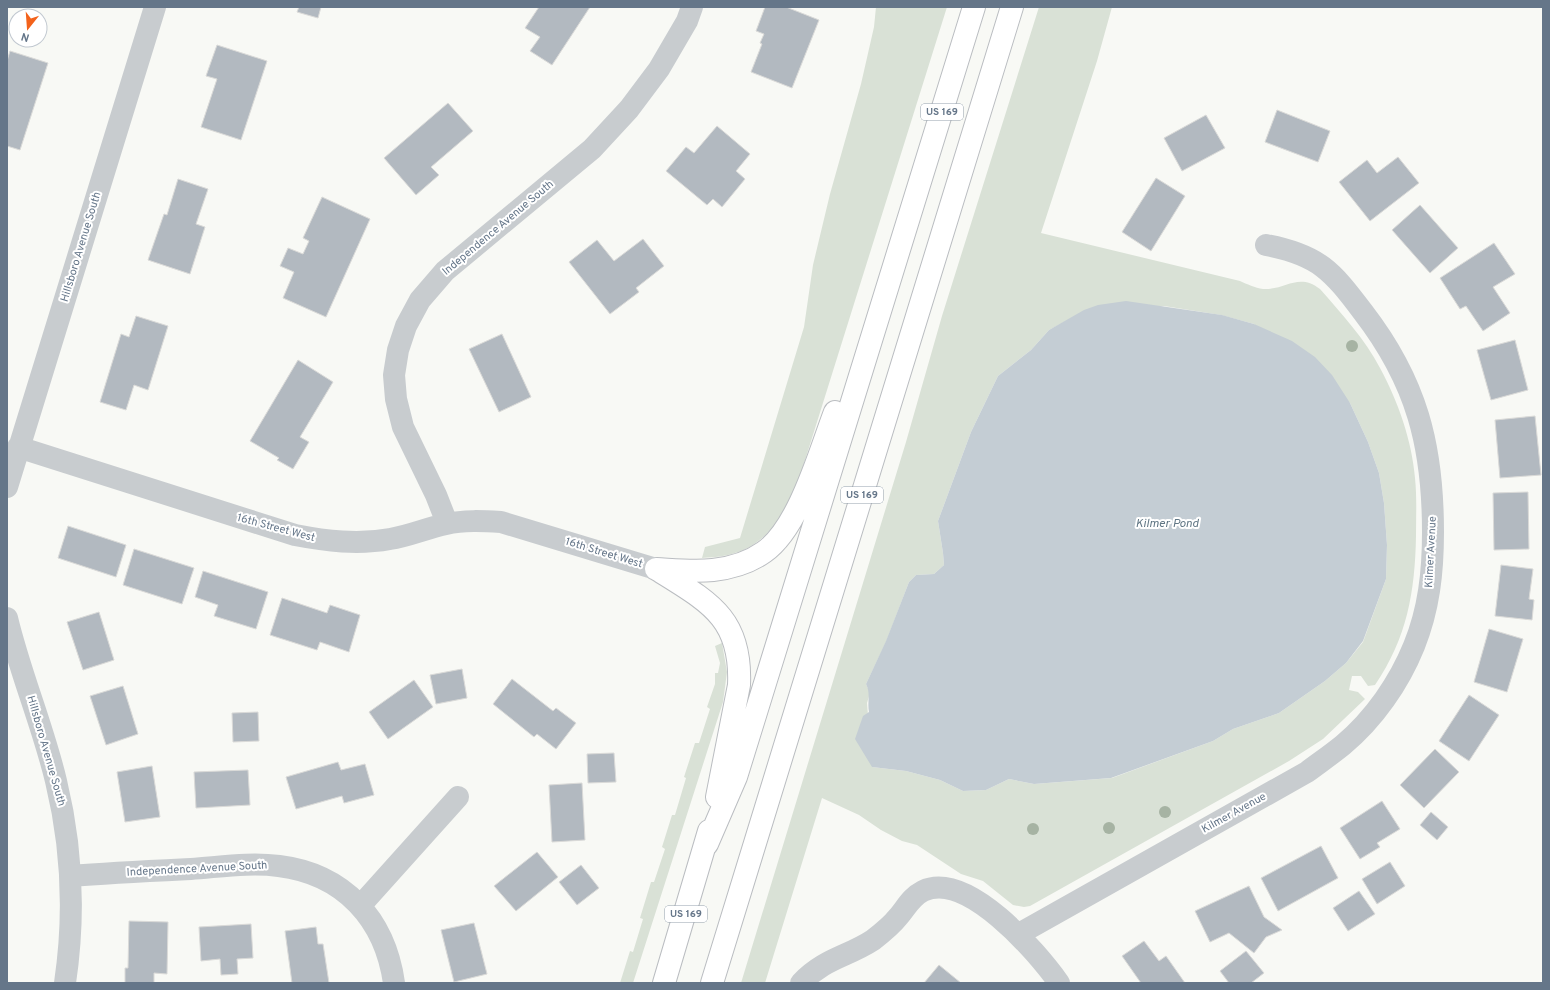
<svg xmlns="http://www.w3.org/2000/svg" width="1550" height="990" font-family="Overpass,sans-serif">
<style>
.green{fill:#d9e1d6;fill-rule:evenodd}
.water{fill:#c4cdd4}
.building{fill:#b2b9c0;stroke:#dadad8}
.lines{fill:none;stroke-linecap:round;stroke-linejoin:round}
.highway-casing{stroke:#babdc1;stroke-width:24}
.minor{stroke:#c8cccf;stroke-width:22}
.highway{stroke:#fff;stroke-width:22}
.tree{fill:#a6b3a3}
.labels{text-anchor:middle;dominant-baseline:central;stroke-width:4;stroke-linejoin:round;paint-order:stroke}
.shield{fill:#fff;stroke:#939fac;stroke-width:1}
.shield-label{font-size:10px;font-weight:bold;fill:#657689}
.street-label{font-size:11px;fill:#657689;stroke:#fff}
.water-label{font-size:12px;font-style:italic;fill:#617785;stroke:#fff}
</style>
<rect width="100%" height="100%" fill="#f8f9f5"/>
<!-- green -->
<path class="green" d="M876,7H947L791,505C763,541 750,556 702,558L705,547L740,538L804,327L813,265L830,194L861,84L874,27Z
M1039,7H1112L1097,61L1041,233L1240,281C1247,284 1255,288 1263,289C1286,290 1298,272 1320,289C1341,313 1365,339 1380,368C1398,401 1412,441 1415,478C1417,497 1416,517 1416,536C1415,592 1407,638 1375,685L1368,686L1361,676H1352L1349,690L1358,692L1365,699L1323,739L1289,761L1030,906L1024,907L1013,905L983,881L961,874L917,845L902,841L881,830L859,815L822,798L765,983H741L906,442L942,316ZM1164,306L1221,315L1254,324L1350,403L1368,442L1379,473L1384,503L1387,545L1386,579L1363,642L1346,663L1325,681L1279,713L1233,729L1213,741L1112,778L1034,784L1009,779L986,790L963,791L940,780L906,771L872,767L867,703L870,693L866,684L886,642L909,582L916,575L934,574L944,565L943,553L938,521L971,432L998,376L1031,350L1049,330L1066,321Z
M722,643L727,672L723,702L633,983H620L630,951L633,952L643,919L640,918L651,882H654L665,849L662,847L672,815H675L686,778L684,777L695,743H699L710,709L707,707L715,684V673H718L720,663L715,646Z"/>
<!-- water -->
<path class="water" d="M1126,301L1222,315L1254,324L1292,341L1315,357L1332,375L1350,403L1368,442L1379,473L1384,503L1387,545L1386,579L1363,641L1346,663L1325,681L1279,713L1233,729L1213,741L1111,778L1034,784L1009,779L986,790L963,791L940,780L906,771L872,767L855,739L863,716L869,712C867,702 871,694 866,684L886,641L909,582L916,575L934,574L944,565L943,553L938,521L971,432L998,376L1031,350L1049,330L1084,310L1098,305Z"/>
<!-- building -->
<path class="building" d="M299,7H321L318,18L297,12Z
M539,7H590L552,65L530,51L540,37L525,28Z
M765,7H786L819,20L792,88L751,72L762,44L760,43L764,34L756,31Z
M217,45L267,61L241,140L201,127L217,79L206,76Z
M10,51L48,63L20,150L7,146V61Z
M448,103L473,131L431,167L439,175L416,195L384,158Z
M1277,110L1330,131L1318,162L1265,142Z
M1206,115L1225,148L1182,171L1164,138Z
M717,126L750,154L736,171L745,179L722,207L713,199L707,205L666,171L686,147L694,153Z
M1398,157L1419,183L1370,221L1339,182L1367,160L1377,173Z
M1156,178L1185,196L1151,251L1122,232Z
M178,179L208,189L196,224L205,227L190,274L148,260L164,214L167,215Z
M322,197L370,219L326,317L283,298L294,272L280,266L288,248L303,254L309,241L303,238Z
M1420,205L1458,248L1430,273L1392,230Z
M643,239L664,266L636,288L639,292L610,314L569,262L597,240L614,261Z
M1494,243L1515,274L1493,287L1510,313L1483,331L1466,306L1460,309L1440,278Z
M136,316L168,326L148,390L134,385L126,410L100,402L121,334L129,337Z
M502,334L531,397L499,412L469,349Z
M1515,340L1528,390L1491,400L1477,350Z
M298,360L333,382L300,437L309,442L293,469L277,460L279,458L250,441Z
M1535,416L1541,475L1500,478L1495,420Z
M1528,492L1529,549L1494,550L1493,493Z
M68,526L126,545L116,577L58,558Z
M134,549L194,568L182,604L123,585Z
M1501,565L1533,569L1529,599L1534,600L1532,620L1495,616Z
M203,571L268,592L256,629L214,616L218,605L195,597Z
M282,598L327,613L330,605L360,615L349,652L320,642L317,650L270,635Z
M99,612L114,660L83,670L67,622Z
M1489,629L1523,639L1507,692L1474,682Z
M462,669L467,698L436,704L430,675Z
M512,679L553,711L556,708L576,723L556,749L537,734L534,737L493,704Z
M414,680L433,707L388,739L369,712Z
M123,686L138,734L106,745L90,696Z
M1469,695L1499,715L1469,761L1439,741Z
M258,712L259,741L233,742L232,713Z
M1435,749L1459,772L1424,808L1400,785Z
M614,753L616,782L588,783L587,754Z
M338,762L341,770L365,764L374,795L344,803L342,796L296,809L286,777Z
M152,766L160,817L125,822L117,772Z
M248,770L250,805L196,808L194,772Z
M582,783L585,840L552,842L549,785Z
M1382,801L1400,829L1377,843L1380,847L1360,859L1340,828Z
M1431,812L1448,827L1437,840L1420,825Z
M1321,846L1338,878L1278,911L1261,878Z
M537,852L558,877L516,911L494,886Z
M1390,862L1405,886L1377,904L1362,879Z
M581,865L599,888L577,905L559,882Z
M1249,886L1264,917L1282,930L1266,937L1254,953L1229,933L1210,942L1195,911Z
M1359,891L1375,914L1348,931L1333,908Z
M129,921L168,922L167,974L154,973V983H125V968H128Z
M474,923L487,974L454,982L441,930Z
M251,924L253,958L237,959L238,974L221,975L220,959L201,961L199,927Z
M316,927L318,944H323L329,983H292L285,931Z
M1144,941L1159,961L1166,956L1185,983H1141L1122,956Z
M1246,951L1264,973L1251,983H1229L1220,971Z
M939,965L961,983H924Z"/>
<g class="lines">
<!-- highway casing -->
<g class="highway-casing">
<path id="highway" d="M656,569C675,570 694,572 713,570C731,568 750,562 764,552C799,528 820,451 835,412
M658,570C709,602 742,618 739,685L717,797
M707,844L736,777L974,7
M664,983L709,831
M712,983L1012,7"/>
</g>
<!-- minor -->
<path class="minor" d="M18,447L295,535C326,541 358,545 390,539C409,536 427,528 446,524C464,520 483,521 501,522L656,569
M7,487L155,7
M447,523L436,495L403,427L396,399L394,375L398,350L406,326L420,300L445,271L592,149L629,109L659,69L687,21L692,7
M7,618C20,673 43,726 56,781C72,847 75,916 65,983
M70,876C110,873 151,871 191,869C220,867 250,862 279,866C344,874 385,919 394,983
M361,905L458,797
M1019,934L1307,772C1319,763 1332,754 1343,745C1374,719 1399,683 1414,646C1429,609 1433,572 1433,532C1433,446 1417,382 1363,312C1332,271 1319,255 1266,245
M801,983C825,958 847,957 873,940C882,933 891,926 898,917C906,908 911,897 923,891C967,870 1037,952 1059,983"/>
<!-- highway -->
<use href="#highway" class="highway"/>
</g>
<!-- trees -->
<g class="tree">
<circle cx="1352" cy="346" r="6"/>
<circle cx="1165" cy="812" r="6"/>
<circle cx="1109" cy="828" r="6"/>
<circle cx="1033" cy="829" r="6"/>
</g>
<g class="labels">
<!-- shield labels -->
<g class="shield">
<rect x="921" y="104" width="42" height="16" rx="3"/>
<rect x="841" y="487" width="42" height="16" rx="3"/>
<rect x="665" y="906" width="42" height="16" rx="3"/>
</g>
<g class="shield-label">
<text x="942" y="112">US 169</text>
<text x="862" y="495">US 169</text>
<text x="686" y="914">US 169</text>
</g>
<!-- street labels -->
<g class="street-label">
<text transform="translate(498 228) rotate(-40)">Independence Avenue South</text>
<text transform="translate(81 247) rotate(-73)">Hillsboro Avenue South</text>
<text transform="translate(276 528) rotate(15)">16th Street West</text>
<text transform="translate(1431 552) rotate(-87)">Kilmer Avenue</text>
<text transform="translate(604 553) rotate(17)">16th Street West</text>
<text transform="translate(46 751) rotate(74)">Hillsboro Avenue South</text>
<text transform="translate(1234 813) rotate(-29)">Kilmer Avenue</text>
<text transform="translate(197 869) rotate(-3)">Independence Avenue South</text>
</g>
<!-- water labels -->
<g class="water-label">
<text x="1167" y="524">Kilmer Pond</text>
</g>
</g>
<!-- border -->
<rect width="1550" height="990" fill="none" stroke="#657689" stroke-width="16"/>
<!-- north arrow -->
<g transform="translate(28 28) rotate(197)"><circle r="19" fill="#ffffff" stroke="#c1c8d0"/>
<path d="M0-3L7 15L0 10L-7 15Z" fill="#f3621b"/>
<text y="-6" font-size="11" font-weight="bold" text-anchor="middle" fill="#657689">N</text>
</g>
</svg>
